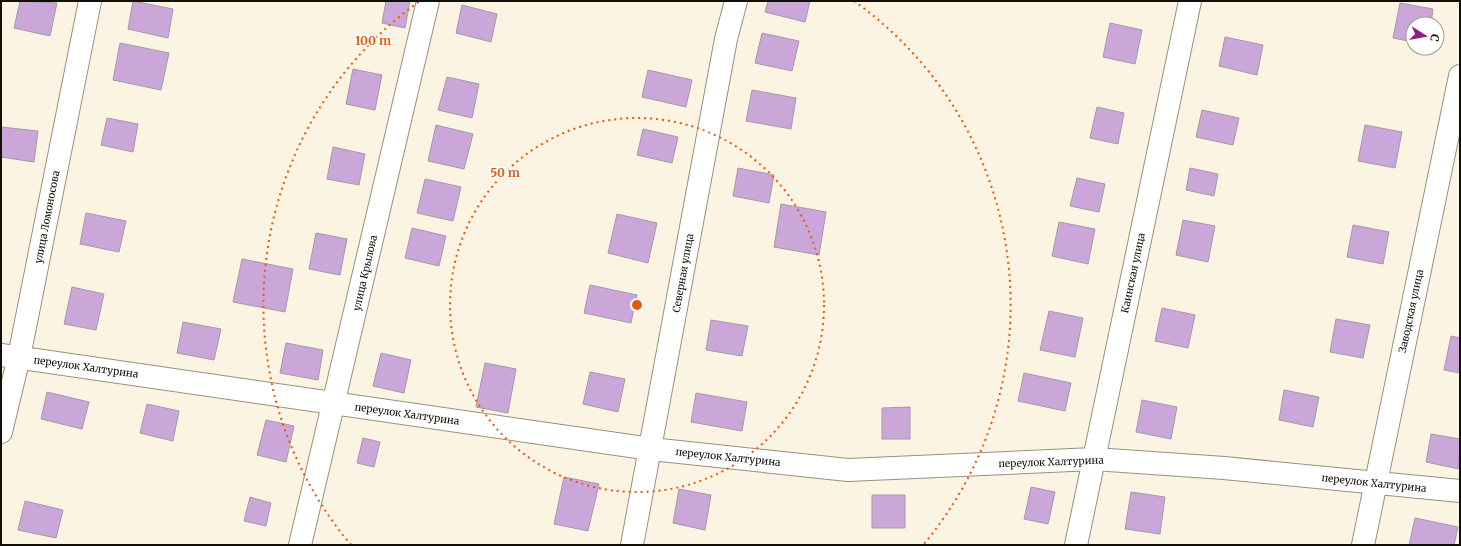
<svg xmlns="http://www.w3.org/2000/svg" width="1461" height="546" font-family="Merriweather,serif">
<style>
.building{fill:#cba7d9;stroke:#a499a8}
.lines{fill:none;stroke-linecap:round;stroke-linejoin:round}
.street-casing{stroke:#989180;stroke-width:24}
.street{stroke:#fff;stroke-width:22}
.ring{fill:none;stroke:#e8590c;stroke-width:2;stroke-dasharray:2 4}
.labels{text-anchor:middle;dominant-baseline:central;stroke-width:3.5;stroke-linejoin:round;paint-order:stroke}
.street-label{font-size:10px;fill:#120f09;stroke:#fff}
.centre{fill:#e8590c;stroke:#fff;stroke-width:2}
.ring-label{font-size:12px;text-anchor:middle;font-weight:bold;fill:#e8590c;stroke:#fff;stroke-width:3.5;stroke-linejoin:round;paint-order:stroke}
</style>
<rect width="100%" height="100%" fill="#fcf4e2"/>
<!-- building -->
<path class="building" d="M20,1L57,3L50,36L14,28Z
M133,1L173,9L168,38L128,29Z
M386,1H410L405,28L382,23Z
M768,1H810L805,22L765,12Z
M1400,3L1433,9L1431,24H1413V42L1393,38Z
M462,5L497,14L491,42L456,33Z
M1110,23L1142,30L1135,64L1103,57Z
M762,33L799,41L792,71L755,63Z
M1225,37L1263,45L1257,75L1219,66Z
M120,43L169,53L161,90L113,80Z
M353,69L382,75L375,110L346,104Z
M648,70L692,80L686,107L642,97Z
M447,77L479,84L472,118L438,110Z
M752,90L796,98L791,129L746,121Z
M1097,107L1124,113L1118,144L1090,138Z
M1202,110L1239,118L1233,145L1196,137Z
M107,118L138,124L133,152L101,145Z
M436,125L473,134L464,169L428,161Z
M1365,125L1402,132L1395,168L1358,161Z
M1,127L38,131L34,162L1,157Z
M643,129L678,137L672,163L637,155Z
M333,147L365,154L359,185L327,179Z
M738,168L774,175L769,203L733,196Z
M1190,168L1218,174L1214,196L1186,190Z
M1077,178L1105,184L1099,212L1070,206Z
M425,179L461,187L453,221L417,213Z
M781,204L826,212L819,255L774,247Z
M86,213L126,221L119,252L80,244Z
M617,214L657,223L648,263L608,253Z
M1183,220L1215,226L1208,262L1176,255Z
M1059,222L1095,229L1088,264L1052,256Z
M1353,225L1389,232L1383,264L1347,257Z
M412,228L446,236L439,266L405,258Z
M316,233L347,239L340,275L309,269Z
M242,259L293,269L285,312L233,302Z
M590,285L637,295L631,323L584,313Z
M72,287L104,294L96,330L64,324Z
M1162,308L1195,315L1188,348L1155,341Z
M1049,311L1083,318L1075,357L1040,350Z
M1336,319L1370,325L1363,358L1330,352Z
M711,320L748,326L742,356L706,350Z
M183,322L221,329L214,360L177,353Z
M1451,336L1460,338V373L1444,370Z
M286,343L323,350L318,380L280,373Z
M381,353L411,360L404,393L373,386Z
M485,363L516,369L508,413L476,407Z
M590,372L625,379L618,412L583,404Z
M1024,373L1071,383L1065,411L1018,401Z
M1284,390L1319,397L1313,427L1279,420Z
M47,392L89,402L82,429L41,419Z
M696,393L747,402L742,431L691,422Z
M1142,400L1177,407L1171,439L1136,432Z
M147,404L179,411L173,441L140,433Z
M910,407V439H882V408Z
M266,420L294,426L286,462L257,455Z
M1431,434L1460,439L1459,469L1426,462Z
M363,438L380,442L374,467L357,463Z
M564,477L599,484L588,531L554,524Z
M1031,487L1055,492L1048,524L1024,519Z
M679,489L711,495L705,530L673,523Z
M1131,492L1165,497L1160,534L1125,529Z
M872,495H905V528H872Z
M250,497L271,503L266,526L244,521Z
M25,501L63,510L56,538L18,530Z
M1415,518L1458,527L1454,545H1409Z"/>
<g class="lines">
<!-- street casing -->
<g class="street-casing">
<path id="street" d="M1,355L651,449L848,470L1094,459L1224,468L1460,491
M1,432L19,357L90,1
M300,545L428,1
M632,545L726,39L736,1
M1076,545L1190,1
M1363,545L1460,76"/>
</g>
<!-- street -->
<use href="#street" class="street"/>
</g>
<!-- distance rings -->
<g class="ring">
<circle cx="637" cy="305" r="187"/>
<path d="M351 545A373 373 0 0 1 420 1M854 1A373 373 0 0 1 923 545"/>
</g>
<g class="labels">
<!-- street labels -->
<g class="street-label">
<text transform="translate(47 217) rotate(-79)">улица Ломоносова</text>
<text transform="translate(365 273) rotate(-77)">улица Крылова</text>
<text transform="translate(683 273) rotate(-80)">Северная улица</text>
<text transform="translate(1133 273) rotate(-78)">Каинская улица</text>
<text transform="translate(1411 311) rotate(-78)">Заводская улица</text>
<text transform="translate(86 367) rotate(8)">переулок Халтурина</text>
<text transform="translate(407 414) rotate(8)">переулок Халтурина</text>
<text transform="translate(728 457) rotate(6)">переулок Халтурина</text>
<text transform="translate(1051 462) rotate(-2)">переулок Халтурина</text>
<text transform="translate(1374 483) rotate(6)">переулок Халтурина</text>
</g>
</g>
<circle cx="637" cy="305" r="6" class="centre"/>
<g class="ring-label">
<text x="373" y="45">100 m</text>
<text x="505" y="177">50 m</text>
</g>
<!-- border -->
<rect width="1461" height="546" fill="none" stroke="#120f09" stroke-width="4"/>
<!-- north arrow -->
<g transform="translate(1425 36) rotate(101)"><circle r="19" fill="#ffffff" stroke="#a09f9d"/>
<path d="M0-3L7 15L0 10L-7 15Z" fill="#8e1e80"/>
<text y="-6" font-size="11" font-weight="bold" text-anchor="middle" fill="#120f09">С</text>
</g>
</svg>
